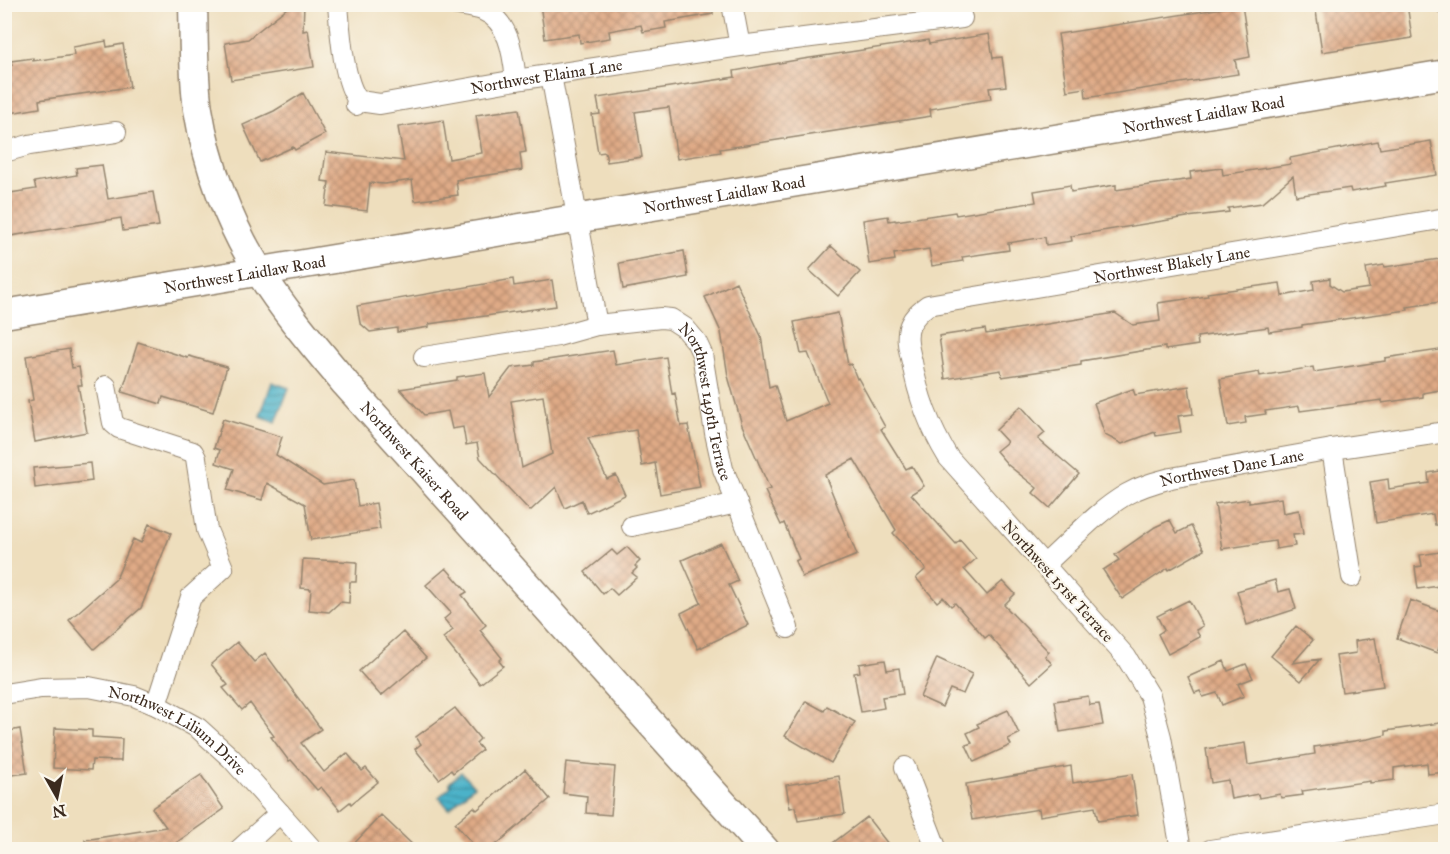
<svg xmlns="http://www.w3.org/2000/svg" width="1450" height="854" font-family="'IM FELL Great Primer',serif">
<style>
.water{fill:url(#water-rules);stroke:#436e74;stroke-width:1.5}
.building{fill:url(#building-cross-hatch);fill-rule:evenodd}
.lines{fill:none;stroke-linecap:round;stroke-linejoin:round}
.minor-casing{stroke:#94846e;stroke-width:22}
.secondary-casing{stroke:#94846e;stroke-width:31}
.minor{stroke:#fff;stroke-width:20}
.secondary{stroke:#fff;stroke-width:28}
.labels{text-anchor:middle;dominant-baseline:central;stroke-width:4.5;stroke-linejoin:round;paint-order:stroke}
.street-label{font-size:16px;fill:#3b2a1e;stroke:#fbf7ec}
</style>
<defs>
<pattern id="water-rules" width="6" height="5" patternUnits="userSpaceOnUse" patternTransform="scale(1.5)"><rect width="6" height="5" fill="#4bb2c9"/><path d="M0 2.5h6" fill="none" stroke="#4091a3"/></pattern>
<pattern id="building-cross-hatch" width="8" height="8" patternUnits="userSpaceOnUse" patternTransform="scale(1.5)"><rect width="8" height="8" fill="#dfaa86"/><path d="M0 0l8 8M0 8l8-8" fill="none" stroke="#b68b6d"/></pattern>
</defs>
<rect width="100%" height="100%" fill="#fbf7ec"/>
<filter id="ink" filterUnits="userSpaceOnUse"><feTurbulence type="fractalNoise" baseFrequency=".0167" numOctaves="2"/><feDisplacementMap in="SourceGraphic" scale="12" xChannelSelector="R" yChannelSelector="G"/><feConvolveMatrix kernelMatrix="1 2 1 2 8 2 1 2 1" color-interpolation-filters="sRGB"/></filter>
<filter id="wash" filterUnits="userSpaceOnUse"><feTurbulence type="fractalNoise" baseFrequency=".008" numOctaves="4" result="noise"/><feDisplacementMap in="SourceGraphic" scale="24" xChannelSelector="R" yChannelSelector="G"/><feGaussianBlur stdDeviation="1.35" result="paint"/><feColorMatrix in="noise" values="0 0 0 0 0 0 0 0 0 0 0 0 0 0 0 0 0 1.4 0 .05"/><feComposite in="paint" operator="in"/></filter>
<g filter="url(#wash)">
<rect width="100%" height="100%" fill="#eedebd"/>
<!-- water -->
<path class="water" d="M272,382L289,388L276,422L260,416Z
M461,772L474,786L449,809L439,797L451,786L449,783Z"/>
<g id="blocks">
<!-- building -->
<path class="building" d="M292,4H304L303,31L308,30L314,67L231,80L225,43L248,39Z
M540,4H713V14L665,22L666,28L643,32L641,25L609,31L610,38L580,43L579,34L545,39Z
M1315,4H1407L1412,38L1322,52Z
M1242,5L1250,57L1235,60L1238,74L1086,98L1085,88L1067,91L1058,34Z
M989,34L993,58L1002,57L1006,86L989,88L991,99L930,109L931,116L720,149L721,152L677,159L669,107L635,112L642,157L607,162L605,152L598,153L592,115L600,114L597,98L735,77L734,71L797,60L928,40L929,44Z
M106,41L107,47L123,44L130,87L39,100L40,108L4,114V66L12,65L11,61L33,58V61L74,55L73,47Z
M303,93L325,134L295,150L293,147L260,162L243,125L274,111Z
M519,109L526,152L520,153L522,170L456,180L458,195L415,201L412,180L385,184L370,183L367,211L326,206L329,182L322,181L326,152L404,161L398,127L443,120L449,159L482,153L476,115Z
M1378,141L1380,149L1431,141L1437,175L1385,183L1386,186L1351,192L1350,188L1296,196L1293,176L1262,203L1228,208L1229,212L1187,217L1071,236L1072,241L1046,245L1045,237L1008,243L1009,250L962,257L963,261L932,266L929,249L894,254L895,260L869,264L863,220L888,216L889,221L895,220L896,221L955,212L956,215L1036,202L1034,191L1070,185L1071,192L1116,185V190L1191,179L1190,172L1222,168L1223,175L1291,164L1290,158Z
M102,165L108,199L153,192L159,226L123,231L121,218L4,237V194L36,189L34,182L77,175L76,168Z
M831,246L860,272L838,296L809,270Z
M684,251L688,277L623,289L619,263Z
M1446,258V301L1407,307L1408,310L1302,325V327L1269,332L1268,327L1197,337L1198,345L1165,350V347L1081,361V365L1002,377L1001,370L945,379L939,336L985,329L986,334L1115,313L1133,325L1160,321L1158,303L1208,296L1207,293L1280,283L1282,296L1314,290L1313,281L1330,278V284L1342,292L1369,288L1366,268L1384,265L1385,267Z
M513,279L514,286L552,280L556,306L429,324V327L397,332V328L370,332L360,323L357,306Z
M736,282L761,336L769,387L775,385L786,421L828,403L808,353L801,354L794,322L838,313L848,365L851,364L857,379L858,378L885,427L881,429L906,469L912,466L924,486L911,494L956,544L960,540L976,559L964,569L987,595L1003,581L1015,594L1004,605L1049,652L1045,656L1052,664L1031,683L989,635L985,638L955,603L951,606L943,597L937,602L916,578L926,569L893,533L896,530L854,459L825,475L857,555L802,577L795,561L799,559L784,523L781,525L765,491L770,489L742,425L728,376L721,332L705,297Z
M138,342L188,358L189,356L227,367L213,412L163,397L161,404L122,392Z
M69,349L72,368L79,367L82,385H78L87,432L35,442L28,401L33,400L26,356Z
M1446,349V389L1423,393V397L1382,403V400L1300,411L1299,406L1265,411L1266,414L1245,417L1246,423L1228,426L1220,379L1259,372L1260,376L1313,367L1314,372L1385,361V358Z
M613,350L616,365L666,357L672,394L675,393L681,426L688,425L700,487L660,494L655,463L642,466L636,430L588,438L607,479L616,475L625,495L587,513L582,500L565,508L556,487L530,511L480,458L477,443L466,445L463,427L452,429L448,411L424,415L400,389L457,380V377L485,373L489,397L511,368L534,365V362ZM543,396L552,454L522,468L511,401Z
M1189,386L1193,414L1178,416L1181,432L1156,436L1155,432L1122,444L1105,435L1094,403L1133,389L1135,395Z
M1021,406L1045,433L1038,439L1079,474L1050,508L1033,493L1037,488L1008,465L996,451L1007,442L996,430Z
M223,419L282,437L276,455L323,485L354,480L358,506L376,503L380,529L311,540L305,504L267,483L262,500L227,490L234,469L216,463L220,450L214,448Z
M90,463L92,481L35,488L33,468Z
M1446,470V525H1435L1433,514L1376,523L1370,482L1388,479L1389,489L1429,483L1428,473Z
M1281,498L1283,513L1299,510L1303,534L1293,535L1295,546L1276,549L1275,541L1222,549L1215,504L1249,499V503Z
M1170,520L1177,533L1191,526L1204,550L1169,570L1168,568L1122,599L1103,570L1119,560L1115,555L1155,527Z
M149,524L171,533L141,608L94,649L69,620L116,579L133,539L141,543Z
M721,543L738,581L729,585L748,625L698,649L681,613L701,603L682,560Z
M627,547L640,561L635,566L637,568L632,573L637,577L617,595L610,588L603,594L585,572L612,550L617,555Z
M1446,551V585L1418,589L1415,567L1422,566L1420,555Z
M303,559L357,562L356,582H350L349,603L340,602L329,612L309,610L311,589L301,588Z
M446,568L467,592L462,595L486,625L480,630L502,658L499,661L503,666L480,684L443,638L453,630L444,619L451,613L426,585Z
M1275,580L1278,592L1290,589L1296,609L1247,625L1237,591Z
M1189,600L1203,626L1196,630L1200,637L1168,654L1158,634L1164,630L1157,616Z
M1410,600L1446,613V629L1437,653L1397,638Z
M1296,626L1313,640L1293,663L1320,659L1301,681L1271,656Z
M403,632L426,658L381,696L359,671Z
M1375,638L1383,686L1342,692L1336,656L1356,653L1355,641Z
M237,642L254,662L265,653L321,729L301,743L324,772L347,753L362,771L366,768L378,782L351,804L350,802L340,810L321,787L317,790L291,760L289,761L271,737L274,736L250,703L242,710L223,688L228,685L211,664Z
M937,658L972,674L963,694L950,689L942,707L920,697Z
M885,660L887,670L899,668L903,694L882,697L884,708L861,712L854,673L860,672L859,664Z
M1224,661L1228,671L1246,664L1253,678L1238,684L1244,696L1222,705L1217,693L1203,697L1200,691L1195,693L1188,677Z
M1088,696L1090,705L1099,704L1103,725L1060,732L1055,701Z
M806,701L824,711L827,706L855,722L831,763L785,736Z
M455,708L480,739L476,743L482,750L453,773L451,770L439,779L415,749L421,744L416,737Z
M1008,710L1019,734L1008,739L1011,745L974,762L966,745L972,743L967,733L979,727L977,724Z
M1446,722V772L1428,774L1427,763L1394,768V780L1370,783V781L1302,791L1303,795L1281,798L1280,794L1259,798L1258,794L1231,799L1228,780L1211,783L1206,749L1245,743L1248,765L1315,754L1314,747L1368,739L1386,735V731Z
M55,728L92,730V737L122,739L121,761L92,760L91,770L53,768Z
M20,729L27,773L4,776V732Z
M566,762L615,767L611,815L586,813L587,796L563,793Z
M1071,766L1073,783L1132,774L1138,815L1098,821L1095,807L1040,816L1039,809L972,820L966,784Z
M525,769L550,799L491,849H477L455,823L474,807L477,810Z
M201,775L224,809L167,849H85V840L166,827L152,808Z
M839,776L845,814L798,821L795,807L790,808L786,785Z
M381,815L417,849H349Z
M867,817L892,849H825Z"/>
</g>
</g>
<g filter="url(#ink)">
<use href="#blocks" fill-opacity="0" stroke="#94846e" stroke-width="1.5"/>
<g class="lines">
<!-- minor casing -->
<g class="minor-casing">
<g id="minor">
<path d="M338,4C340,29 343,83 359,101"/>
<path d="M454,4C463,6 474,7 482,10C510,21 513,55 516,80"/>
<path d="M732,4L740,46"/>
<path d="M1445,4L1446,5"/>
<path id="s1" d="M551,75L597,325L661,318L671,319L685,328L696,341L702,354L715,433L723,469L788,628"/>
<path id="s2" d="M356,105L359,101L380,104L516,80L740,46L962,18"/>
<path d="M4,152L29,145L116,132"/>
<path d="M424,357L558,336L597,325"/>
<path d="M106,386L113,423L119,428L193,452L196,458L207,530L223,568L191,597L156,705"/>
<path d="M1332,449L1352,577"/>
<path d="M632,526L737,503"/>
<path id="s3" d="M1044,565C1070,542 1096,512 1127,494C1141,486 1156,482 1171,478L1332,449L1446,432"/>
<path id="s4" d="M4,694L41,688L89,687L134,696L156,705L198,728L231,758L313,850"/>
<path d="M905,767L937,850"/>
<path d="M239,850L280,813"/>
<path id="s5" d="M1181,850L1161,737L1150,696L1126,657L948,457C929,426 918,397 912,362C909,350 905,337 910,325C914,316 920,311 928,305L1446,218"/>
<path d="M1210,850L1446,814"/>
</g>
</g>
<!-- secondary casing -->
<g class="secondary-casing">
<g id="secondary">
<path id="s6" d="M193,4C194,39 193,75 198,109C207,165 229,224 259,271C284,311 315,347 345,383L765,850"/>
<path id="s7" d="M4,314L1446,74"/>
</g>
</g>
<!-- minor -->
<use href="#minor" class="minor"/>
<!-- secondary -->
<use href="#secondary" class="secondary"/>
</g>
</g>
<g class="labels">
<!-- street labels -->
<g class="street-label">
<text stroke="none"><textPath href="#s2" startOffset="195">Northwest Elaina Lane</textPath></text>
<text stroke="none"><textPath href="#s7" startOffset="1216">Northwest Laidlaw Road</textPath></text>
<text stroke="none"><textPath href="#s7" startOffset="730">Northwest Laidlaw Road</textPath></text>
<text stroke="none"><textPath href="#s5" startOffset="885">Northwest Blakely Lane</textPath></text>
<text stroke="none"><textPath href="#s7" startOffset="244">Northwest Laidlaw Road</textPath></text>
<text stroke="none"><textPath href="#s1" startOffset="423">Northwest 149th Terrace</textPath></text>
<text stroke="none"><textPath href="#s6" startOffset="525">Northwest Kaiser Road</textPath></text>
<text stroke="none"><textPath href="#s3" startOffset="218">Northwest Dane Lane</textPath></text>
<text transform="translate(1058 581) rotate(48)">Northwest 151st Terrace</text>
<text stroke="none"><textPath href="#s4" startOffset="186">Northwest Lilium Drive</textPath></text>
</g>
</g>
<!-- margin -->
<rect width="1450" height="854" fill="none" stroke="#fbf7ec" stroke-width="24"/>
<!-- north arrow -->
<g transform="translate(57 797) rotate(171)" stroke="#fbf7ec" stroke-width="4.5" paint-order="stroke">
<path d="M0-4.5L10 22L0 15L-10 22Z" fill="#3b2a1e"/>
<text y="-9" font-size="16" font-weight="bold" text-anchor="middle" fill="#3b2a1e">N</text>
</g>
</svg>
